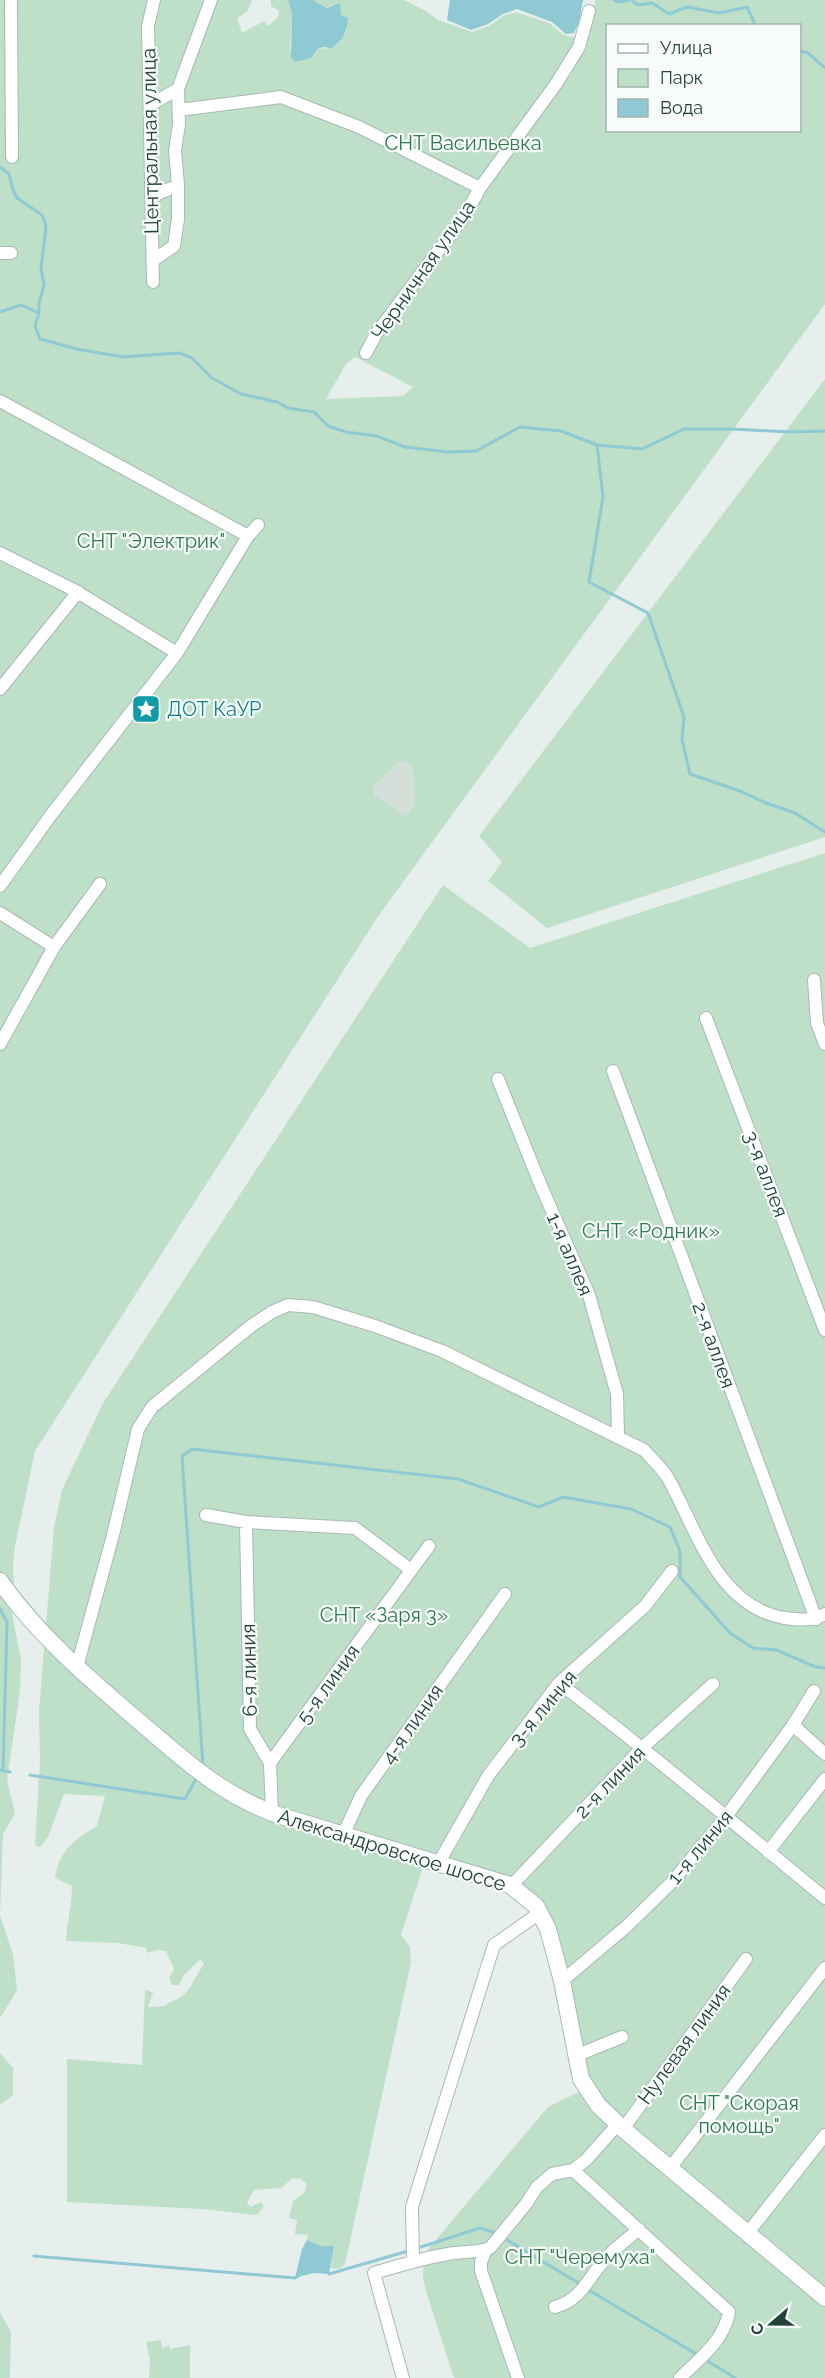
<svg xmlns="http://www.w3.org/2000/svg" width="825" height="2378" font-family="Raleway,sans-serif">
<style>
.built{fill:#d4dfda}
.green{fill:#bfe0c8;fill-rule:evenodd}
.water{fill:#8ec9d4}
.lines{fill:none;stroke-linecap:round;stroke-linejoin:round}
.stream{stroke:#8ec9d4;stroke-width:3}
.street-casing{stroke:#a8b8b2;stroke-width:14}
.secondary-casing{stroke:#a4bbb3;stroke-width:18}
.street{stroke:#fff;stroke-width:12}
.secondary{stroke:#fff;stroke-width:16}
.labels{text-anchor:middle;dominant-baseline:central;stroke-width:4.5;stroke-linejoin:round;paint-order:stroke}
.street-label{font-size:20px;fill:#24423a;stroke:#f7fbf9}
.park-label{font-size:20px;fill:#2d7a4b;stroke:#f7fbf9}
.culture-label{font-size:20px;fill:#0d838f;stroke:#f7fbf9;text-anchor:start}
</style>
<rect width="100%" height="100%" fill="#e6efeb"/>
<!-- built -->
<path class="built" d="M405,761L413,768L415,803L409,814L404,816L375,795L373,787L399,762Z"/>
<!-- green -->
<path class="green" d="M0,0H252L247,12L237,18L242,33L264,21L268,26L278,17L279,11L271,6V0H288L292,14L290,50L315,55L319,48L330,49C339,44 343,39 347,30L341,15L332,5L327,8L313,0H404L426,11L436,19L472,32L489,26L503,16L516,12L549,23L564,35L584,40L594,13L595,0H825V304L379,915L35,1451L15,1546L13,1565L14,1591L11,1607L21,1660L20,1691L7,1780L15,1814L3,1834L0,1915L13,1954L17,1990L0,2018ZM608,26H800V130H608ZM355,357L413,387L403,396L326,399L346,364ZM405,761L413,768L415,803L409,814L404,816L375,795L373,787L399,762Z
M825,379V837L547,928L488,881L502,862L479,836Z
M825,853V2298L623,2129L581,2079L548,1930L510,1885L425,1861L401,1935L410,1947L411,1963L345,2264L339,2269L330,2268L332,2258L320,2246L307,2240L308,2235L295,2234L297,2220L289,2218L293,2201L304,2193L307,2184L301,2179L293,2178L281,2188L254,2190L247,2202L250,2207L261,2202L264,2207L257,2215L202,2209L67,2202V2059L142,2065L145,1989L153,1993L148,2007L165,2006C170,2001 176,2001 182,1996C192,1988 196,1975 204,1964L200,1959L184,1975L179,1985H172L169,1978L174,1969L166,1951L157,1950L147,1953V1948L118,1943L66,1941C67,1922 72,1905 72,1886L55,1878C59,1851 75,1839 97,1826L105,1796L64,1794L48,1837L40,1847L35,1845L40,1761L39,1711L54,1527L62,1490L103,1403L443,885L530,948Z
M0,2053L13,2068V2095L0,2105Z
M581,2091L825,2301V2378H454L426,2291L423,2277L424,2254L548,2107Z
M0,2312L11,2332L10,2378H0Z
M161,2340L162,2348L169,2345L170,2349L190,2345V2378H149L150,2360L146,2342Z"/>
<!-- water -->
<path class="water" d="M288,0H313L327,8L340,3L341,15L348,18C347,33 343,41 330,49L326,47L319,48L311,58L295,62L291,58L292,14Z
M450,0H583L579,22L574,33L566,34L552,22L517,9L503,14L488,24L471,30L447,20Z
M307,2240L320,2246H334L329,2274L313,2273L295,2278L302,2249Z"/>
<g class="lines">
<!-- stream -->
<path class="stream" d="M614,0L621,2L629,0
M631,0L638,5L652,3L669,14L687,7L720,13L747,7L756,26
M800,51L808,53L825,68
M0,167L9,174L13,190L17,198L42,215L46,226L41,269L44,285L39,303V313
M0,312L21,305L39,313L35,326L40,339L77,349L123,357L179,353L192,358L212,378L241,394L277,402L288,408L314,412L328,426L346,432L377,436L405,447L447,452L476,451L520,427L561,431L597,445L642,449L684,429H732L790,432L825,431
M597,445L603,497L589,582L648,613L684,717L682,740L690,774L740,791L766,803L795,813L825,832
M0,1609L7,1622L3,1770
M203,1766L182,1456L192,1449L458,1479L539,1507L563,1497L631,1509L670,1527L680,1551V1577L730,1633L753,1648L777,1650L816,1667L825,1668
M0,1770L10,1772
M30,1775L185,1799L197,1777
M504,2238L582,2285
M421,2247L480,2228L496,2233
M34,2256L295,2278L298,2276
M327,2271L329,2274L408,2251
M587,2289L698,2355
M706,2360L735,2378"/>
<!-- street casing -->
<g class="street-casing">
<path id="street" d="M11,0L12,157
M150,105L178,89
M179,110L281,97L359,127L480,188
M151,197L178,185
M0,253H11
M152,261L174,246L178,219V185L175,151L179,124L178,89L211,0
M153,282L148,26L154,0
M366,353L376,334L465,215L480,188L556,84L579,47L589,11
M0,401L248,536
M0,553L74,590L177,653
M0,689L78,592
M0,886L51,815L177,653L248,536L258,525
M0,913L54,947
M814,980L817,1023L825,1044
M706,1018L825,1330
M0,1044L54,947L100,884
M613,1071L816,1619
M498,1079L541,1186L589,1295L617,1394L618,1435
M206,1515L246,1522L355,1528L411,1570
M246,1522L250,1729L270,1763L272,1813
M77,1667L113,1535L138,1429L152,1407L251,1326L272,1312L288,1305L313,1307L375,1326L442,1351L644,1450C652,1459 662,1468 668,1478C697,1530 717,1607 785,1618C799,1620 812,1621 825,1614
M559,1683C650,1752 737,1826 825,1898
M793,1725L825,1754
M270,1763L429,1546
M343,1835L361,1796L505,1594
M768,1852L825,1779
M438,1864L488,1776L559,1683L645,1606L672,1571
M511,1886L643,1747L713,1684
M562,1981L627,1926L673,1881L725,1818L793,1725L814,1691
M575,2056L622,2037
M623,2129L746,1959
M670,2168L825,1968
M573,2170L729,2312C724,2341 700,2358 680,2378
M747,2234L825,2135
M486,2250L481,2262V2271L518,2378
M413,2258L412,2207L494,1945L541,1912
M555,2307C583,2299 588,2277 606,2258C616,2247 628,2239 639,2229
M403,2378L374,2273C398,2266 423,2258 448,2254C462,2251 477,2253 490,2248L526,2204L537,2187L552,2174L573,2170L586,2160L618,2124"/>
</g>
<!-- secondary casing -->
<g class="secondary-casing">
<path id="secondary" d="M0,1581C37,1634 86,1676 135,1718C184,1759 217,1793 278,1815L510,1885L536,1906L548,1929L562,1981L581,2079L598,2105L623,2129L825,2298"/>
</g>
<!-- street -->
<use href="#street" class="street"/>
<!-- secondary -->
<use href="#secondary" class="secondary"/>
</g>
<!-- icons -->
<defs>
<g id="sight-square" transform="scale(1.5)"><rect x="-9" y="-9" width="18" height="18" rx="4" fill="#0f9aa8" stroke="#f7fbf9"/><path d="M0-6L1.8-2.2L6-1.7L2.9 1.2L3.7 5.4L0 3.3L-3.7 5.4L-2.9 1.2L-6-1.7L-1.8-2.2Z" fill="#fff"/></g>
</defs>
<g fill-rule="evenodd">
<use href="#sight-square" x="146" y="709"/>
</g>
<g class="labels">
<!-- street labels -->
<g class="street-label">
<text transform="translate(150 141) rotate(-91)">Центральная улица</text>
<text transform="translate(423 270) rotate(-55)">Черничная улица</text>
<text transform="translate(766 1174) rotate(69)">3-я аллея</text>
<text transform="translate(570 1254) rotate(67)">1-я аллея</text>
<text transform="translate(714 1345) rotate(70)">2-я аллея</text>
<text transform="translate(249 1670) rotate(-91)">6-я линия</text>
<text transform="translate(328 1684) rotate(-54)">5-я линия</text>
<text transform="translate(543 1708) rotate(-50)">3-я линия</text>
<text transform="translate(412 1724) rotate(-55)">4-я линия</text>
<text transform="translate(610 1782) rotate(-46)">2-я линия</text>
<text transform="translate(700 1847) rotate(-50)">1-я линия</text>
<text transform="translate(392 1850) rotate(17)">Александровское шоссе</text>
<text transform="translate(684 2044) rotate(-54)">Нулевая линия</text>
</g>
<!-- park labels -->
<g class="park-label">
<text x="463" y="143">СНТ Васильевка</text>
<text x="151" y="541">СНТ "Электрик"</text>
<text x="651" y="1231">СНТ «Родник»</text>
<text x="384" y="1615">СНТ «Заря 3»</text>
<text x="739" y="2103">СНТ "Скорая<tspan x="739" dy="23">помощь"</tspan></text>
<text x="580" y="2257">СНТ "Черемуха"</text>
</g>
<!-- culture labels -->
<g class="culture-label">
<text x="167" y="709">ДОТ КаУР</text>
</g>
</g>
<!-- legend -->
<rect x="606" y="24" width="195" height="108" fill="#f7fbf9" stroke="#a3b1ad" stroke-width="1.5"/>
<rect x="618" y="44" width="30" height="9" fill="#ffffff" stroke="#a3b1ad" stroke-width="1.5"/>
<text x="660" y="54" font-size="18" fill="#24423a">Улица</text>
<rect x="618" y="69" width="30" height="18" fill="#bfe0c8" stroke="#a3b1ad" stroke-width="1.5"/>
<text x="660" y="84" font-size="18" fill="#24423a">Парк</text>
<rect x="618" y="99" width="30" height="18" fill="#8ec9d4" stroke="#a3b1ad" stroke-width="1.5"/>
<text x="660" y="114" font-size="18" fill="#24423a">Вода</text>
<!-- north arrow -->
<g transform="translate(771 2324) rotate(250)" stroke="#f7fbf9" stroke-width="4.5" paint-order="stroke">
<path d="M0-4.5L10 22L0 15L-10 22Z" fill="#24423a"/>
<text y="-9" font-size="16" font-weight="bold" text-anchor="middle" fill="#24423a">С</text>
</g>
</svg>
